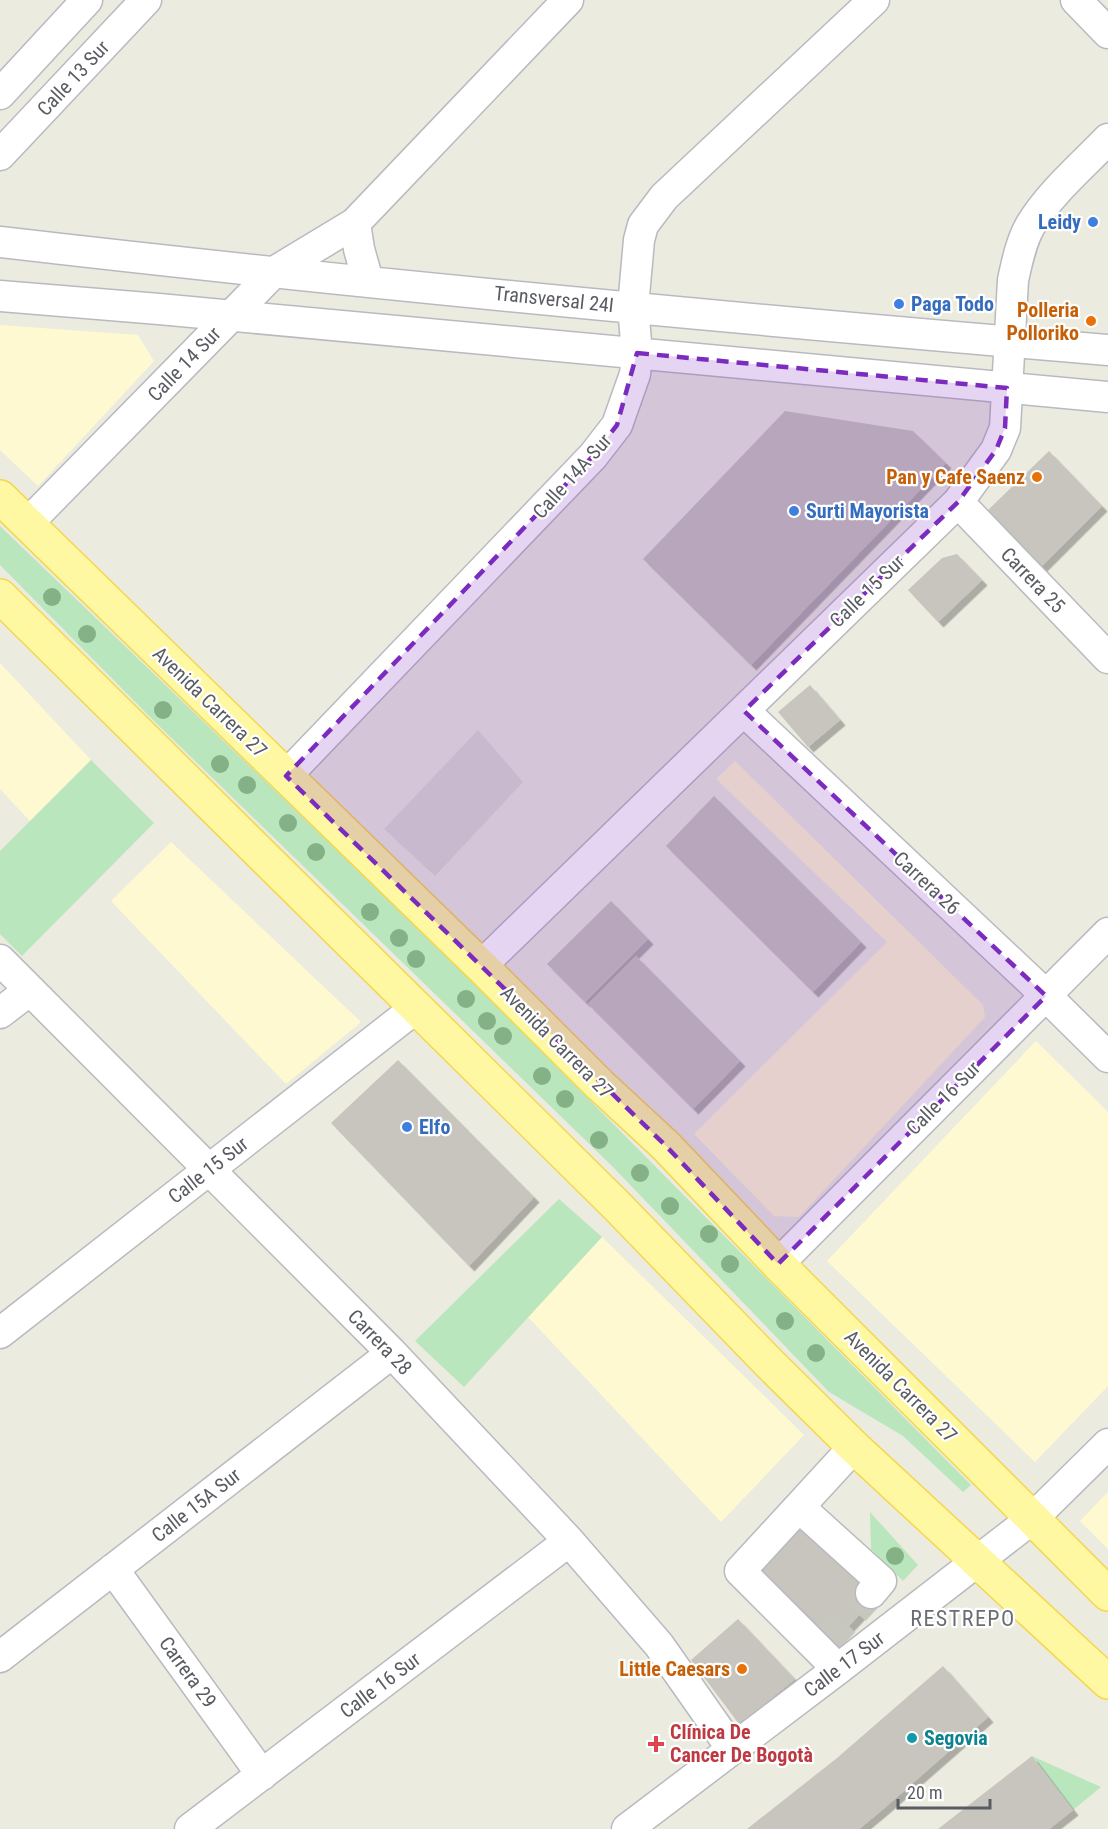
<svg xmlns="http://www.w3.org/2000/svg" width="1108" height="1829" font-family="'Roboto Condensed',sans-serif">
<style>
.commercial{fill:#fff9d2}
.industrial{fill:#dddcd4}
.green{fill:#bae6be}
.building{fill:#c7c5bd;filter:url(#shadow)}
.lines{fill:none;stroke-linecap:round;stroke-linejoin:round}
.minor-tunnel{stroke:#c7c7c0;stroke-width:30;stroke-dasharray:30 15;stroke-linecap:butt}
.minor-casing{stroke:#b8bac0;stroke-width:33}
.major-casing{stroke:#f6d64f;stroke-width:36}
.minor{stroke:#fff;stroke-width:30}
.major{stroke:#fff8a2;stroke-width:33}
.tree{fill:#85b186}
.marked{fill:#7b2cbf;fill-opacity:0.2;stroke:#7b2cbf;stroke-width:4.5;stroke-dasharray:12 8;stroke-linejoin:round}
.shop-dot{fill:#3f7fe0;stroke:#fff;stroke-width:2}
.food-dot{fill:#e8710a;stroke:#fff;stroke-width:2}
.culture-dot{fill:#0f9aa8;stroke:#fff;stroke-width:2}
.health-dot{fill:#e0444e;stroke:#fff;stroke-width:2}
.labels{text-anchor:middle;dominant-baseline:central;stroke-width:4.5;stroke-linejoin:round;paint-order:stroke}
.street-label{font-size:20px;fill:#595c62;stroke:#fff}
.shop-label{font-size:20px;font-weight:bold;fill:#366cbe;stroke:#fff;text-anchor:start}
.food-label{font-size:20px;font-weight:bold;fill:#c56008;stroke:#fff;text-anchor:end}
.health-label{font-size:20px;font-weight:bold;fill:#be3a42;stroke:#fff;text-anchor:start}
.culture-label{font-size:20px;font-weight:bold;fill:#0d838f;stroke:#fff;text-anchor:start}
.quarter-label{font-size:22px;letter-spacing:1.5px;fill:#6a6e74;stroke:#fff}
</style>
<defs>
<filter id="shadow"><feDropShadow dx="5.5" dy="5.5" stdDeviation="0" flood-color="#0004"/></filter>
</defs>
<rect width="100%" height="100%" fill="#ecebe0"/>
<!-- commercial -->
<path class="commercial" d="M0,325L138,335L154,361L38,486L0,450Z
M0,663L91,760L30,821L0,789Z
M735,761L983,1005L985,1017L799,1217L774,1216L694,1134L887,942L716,779Z
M171,842L361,1022L286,1084L111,901Z
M1036,1041L1108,1112V1386L1035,1462L827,1261Z
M602,1237L804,1435L721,1522L528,1317Z
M1108,1492V1549L1080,1521Z"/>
<!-- industrial -->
<path class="industrial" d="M478,730L523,782L435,876L384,829Z"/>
<!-- green -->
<path class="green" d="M0,526L437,946L971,1485L963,1492L903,1436L829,1392L613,1167L156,723L0,565Z
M91,760L154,823L22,956L0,934V851Z
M559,1199L602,1237L464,1387L415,1341Z
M870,1512L918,1565L903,1581L871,1549Z
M1032,1756L1101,1787L1073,1810Z"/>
<!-- building -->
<path class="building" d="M785,411L913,431L946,463L751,665L643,559Z
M1049,451L1102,506L1035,573L987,511Z
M957,554L982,580L938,622L908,590L942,558Z
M810,685L840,720L808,747L778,712Z
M714,796L861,942L813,992L666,846Z
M611,901L648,939L585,1002L547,964Z
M636,956L740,1061L693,1109L588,1004Z
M398,1060L534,1197L469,1266L331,1123Z
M800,1526L875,1598L828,1648L753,1576Z
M738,1619L795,1679L739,1724L691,1660Z
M943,1666L988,1717L882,1810L859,1829H747L837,1758Z
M1032,1756L1073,1810L1049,1829H938Z"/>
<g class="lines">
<!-- minor-tunnel -->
<path class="minor-tunnel" d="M824,1644L871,1593"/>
<!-- minor casing -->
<g class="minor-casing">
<path id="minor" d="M1076,0L1108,33
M0,94L87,0
M0,155L146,0
M355,223L359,249L368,281
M0,242C369,285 738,319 1108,350
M0,296L159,309L1108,397
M958,502L1108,658
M27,524L274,272L355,223L568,0
M744,711L1032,982L1108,1057
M286,776L593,456L617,425L635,374L637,353L633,307L639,240L643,225L664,197L874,0
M0,960L392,1353L569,1541L659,1645L732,1749
M481,966L958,502L996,450L1005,428L1013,280C1017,262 1021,242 1030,226C1050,193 1081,167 1108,139
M0,1013L30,990
M778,1264L1108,933
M0,1333L417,1007
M799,1507L881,1581L871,1593
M113,1569L262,1775
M0,1657L392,1353
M838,1669L740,1571L854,1447
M190,1829L569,1541
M627,1829L838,1669L1033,1518L1108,1444"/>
</g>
<!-- major casing -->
<g class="major-casing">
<path id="major" d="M0,497L481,966L599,1084L666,1146L778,1264L1108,1594
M0,596L618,1207L769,1363L854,1447L1108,1682"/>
</g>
<!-- minor -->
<use href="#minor" class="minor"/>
<!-- major -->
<use href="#major" class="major"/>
</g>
<!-- trees -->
<g class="tree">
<circle cx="52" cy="597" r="9"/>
<circle cx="87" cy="634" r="9"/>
<circle cx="163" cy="710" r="9"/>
<circle cx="220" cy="764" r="9"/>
<circle cx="247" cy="785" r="9"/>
<circle cx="288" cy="823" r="9"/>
<circle cx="316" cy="852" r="9"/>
<circle cx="370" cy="912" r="9"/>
<circle cx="399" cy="938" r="9"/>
<circle cx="416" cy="959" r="9"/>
<circle cx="466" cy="999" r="9"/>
<circle cx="487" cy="1021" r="9"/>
<circle cx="503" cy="1036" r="9"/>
<circle cx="542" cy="1076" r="9"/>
<circle cx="565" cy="1099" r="9"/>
<circle cx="599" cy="1140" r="9"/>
<circle cx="640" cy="1173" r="9"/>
<circle cx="670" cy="1206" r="9"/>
<circle cx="709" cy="1234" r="9"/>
<circle cx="730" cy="1264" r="9"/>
<circle cx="785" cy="1321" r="9"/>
<circle cx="816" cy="1353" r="9"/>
<circle cx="895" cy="1556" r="9"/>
</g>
<!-- marked area -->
<path class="marked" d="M637,353L1007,388L1005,428L996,450L958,502L744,711L1046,996L778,1264L666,1146L286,776L593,456L617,425Z"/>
<!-- markers -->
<g class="shop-dot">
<circle cx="1093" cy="222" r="6"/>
<circle cx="899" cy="304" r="6"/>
<circle cx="794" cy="511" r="6"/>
<circle cx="407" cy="1127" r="6"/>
</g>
<g class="food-dot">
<circle cx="1091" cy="321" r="6"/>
<circle cx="1037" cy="477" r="6"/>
<circle cx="742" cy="1669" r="6"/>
</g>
<circle class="culture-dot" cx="912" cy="1738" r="6"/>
<path class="health-dot" d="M653 1735h6v6h6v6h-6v6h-6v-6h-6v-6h6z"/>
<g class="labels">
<!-- street labels -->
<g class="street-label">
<text transform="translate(73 78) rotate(-47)">Calle 13 Sur</text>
<text transform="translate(554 299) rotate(6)">Transversal 24I</text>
<text transform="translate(184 364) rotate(-46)">Calle 14 Sur</text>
<text transform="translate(572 476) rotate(-48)">Calle 14A Sur</text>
<text transform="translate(1033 580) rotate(46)">Carrera 25</text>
<text transform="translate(867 591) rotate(-44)">Calle 15 Sur</text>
<text transform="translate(210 702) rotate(44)">Avenida Carrera 27</text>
<text transform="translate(927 883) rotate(43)">Carrera 26</text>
<text transform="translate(557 1042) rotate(45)">Avenida Carrera 27</text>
<text transform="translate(943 1098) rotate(-45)">Calle 16 Sur</text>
<text transform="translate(208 1170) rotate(-38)">Calle 15 Sur</text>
<text transform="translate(380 1342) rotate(46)">Carrera 28</text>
<text transform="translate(901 1386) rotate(45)">Avenida Carrera 27</text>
<text transform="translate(196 1505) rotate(-38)">Calle 15A Sur</text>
<text transform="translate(844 1664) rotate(-37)">Calle 17 Sur</text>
<text transform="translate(188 1672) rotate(54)">Carrera 29</text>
<text transform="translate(380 1685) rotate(-37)">Calle 16 Sur</text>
</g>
<!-- shop labels -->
<g class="shop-label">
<text x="1081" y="222" text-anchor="end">Leidy</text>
<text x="911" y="304">Paga Todo</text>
<text x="806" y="511">Surti Mayorista</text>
<text x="419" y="1127">Elfo</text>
</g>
<!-- food labels -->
<g class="food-label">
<text x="1079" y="310">Polleria<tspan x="1079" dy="23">Polloriko</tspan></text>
<text x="1025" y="477">Pan y Cafe Saenz</text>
<text x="730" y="1669">Little Caesars</text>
</g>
<!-- health labels -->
<g class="health-label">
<text x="670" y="1732">Clínica De<tspan x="670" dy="23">Cancer De Bogotà</tspan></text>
</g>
<!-- culture labels -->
<g class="culture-label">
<text x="924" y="1738">Segovia</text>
</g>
<!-- quarter labels -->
<g class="quarter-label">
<text x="963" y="1618">RESTREPO</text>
</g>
</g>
<!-- scale -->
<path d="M898 1799v9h92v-9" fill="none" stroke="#595c62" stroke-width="3"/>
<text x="907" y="1799" font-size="18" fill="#595c62" stroke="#ffffff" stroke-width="4.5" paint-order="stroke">20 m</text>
</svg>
